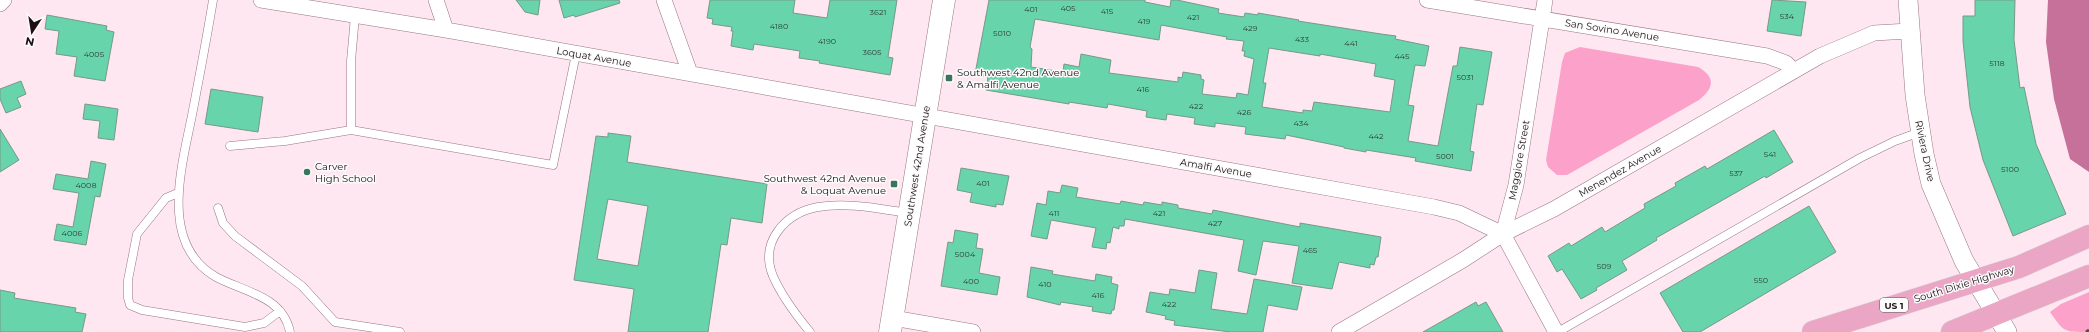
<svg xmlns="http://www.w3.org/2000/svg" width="2089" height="332" font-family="Montserrat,sans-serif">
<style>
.green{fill:#fba1ca}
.water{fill:#c67199}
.building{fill:#67d4ab;stroke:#76998a;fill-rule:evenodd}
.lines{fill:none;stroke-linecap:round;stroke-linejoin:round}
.service-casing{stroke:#977684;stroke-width:9}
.minor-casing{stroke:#977684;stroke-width:16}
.tertiary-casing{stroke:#977684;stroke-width:20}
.secondary-casing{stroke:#977684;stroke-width:23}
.trunk-casing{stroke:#d6d4d5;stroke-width:23}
.service{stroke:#fff;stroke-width:8}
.minor{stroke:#fff;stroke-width:15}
.tertiary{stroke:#fff;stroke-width:19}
.secondary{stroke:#fff;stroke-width:22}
.trunk{stroke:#eaa6c4;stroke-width:22}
.rail{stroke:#5c4d53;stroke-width:3;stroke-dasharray:6 3;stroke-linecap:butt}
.poi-dot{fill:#39745d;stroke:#fbfbfb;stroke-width:1.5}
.labels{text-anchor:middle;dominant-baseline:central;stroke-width:3;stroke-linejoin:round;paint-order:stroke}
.number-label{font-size:8px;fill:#2f413a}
.shield{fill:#fbfbfb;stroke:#5f565a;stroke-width:1}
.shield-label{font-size:9px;font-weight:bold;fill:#1c1015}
.street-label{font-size:10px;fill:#1c1015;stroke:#fbfbfb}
.poi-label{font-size:10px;fill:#1c1015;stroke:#fbfbfb;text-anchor:start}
</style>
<rect width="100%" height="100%" fill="#fee7f0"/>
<!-- green -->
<path class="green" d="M1580,47L1698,67C1716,77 1714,88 1699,100L1567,175H1557L1548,167L1546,160L1562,62L1565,53Z
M2089,292V332C2063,332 2064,332 2050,312L2061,304Z"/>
<!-- water -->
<path class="water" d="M2048,0H2089V172L2070,159L2054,99L2046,42Z"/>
<!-- building -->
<path class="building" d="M516,0H540L538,15L525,12Z
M559,0H619L620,3L575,17L574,15L564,18Z
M710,0H795L793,13L827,18L830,0H897L888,57L893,58L890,75L819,63L820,61L799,58L800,51L754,44L753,50L731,46L733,31H731L732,27L712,24L713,19L707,18Z
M989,0H1145V2L1170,7L1171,0H1177L1219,9L1218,13L1244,17L1245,13L1258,15V13L1299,20L1298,21L1381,34L1396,36L1395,39L1429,46L1425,66L1415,65L1408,105L1414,106L1408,141L1438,146L1453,66H1457L1460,47L1492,52L1483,105L1477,104L1470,151L1474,152L1471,171L1415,161L1416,158L1366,150V152L1344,148V147L1286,135L1285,139L1245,134L1246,127L1215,123V127L1194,124L1195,118L1167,114L1166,120L1146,117L1147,111L1108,104L1107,108L1069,102V104L986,90L988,77L975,74ZM1035,19L1159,40L1161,25L1227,37L1226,39L1244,41L1242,51H1245L1244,56L1254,59L1248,95L1237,93L1236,98L1202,94L1204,80L1201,79V75L1183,72L1182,78L1178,77V82L1109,73L1111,60L1081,54L1079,67L1064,64L1063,72L1031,67L1032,49L1030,47ZM1269,48L1320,56V54L1376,64L1374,76L1395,80L1390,112L1314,102L1312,111L1303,110V113L1262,107L1266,83H1263Z
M1772,0L1806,2L1801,36L1767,31Z
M1975,0H2015L2014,40L2020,88L2024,87L2036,144L2066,214L2013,236L1983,160L1970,107L1963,41V16H1975Z
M47,15L107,26L106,30L114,32L105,81L74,76L77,57L56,54L59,31L45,29Z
M21,81L26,94L17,98L21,107L6,113L0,99V89Z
M211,89L263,97L258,132L205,124Z
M85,104L118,109L114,140L98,138L100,121L83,119Z
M0,129L19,160L0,172Z
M1774,130L1793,162L1766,178L1765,176L1656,238L1657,240L1622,261L1627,270L1596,288L1597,290L1581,299L1562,269L1557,272L1548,256L1569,243L1571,246L1602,227L1605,232L1645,208L1644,204L1676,186L1675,183L1705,166L1707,169Z
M608,133L631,136L627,162L767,184L762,223L731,218L727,245L721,244L708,332H628L634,289L574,280L596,136L608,137ZM608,199L648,206L638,266L597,259Z
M91,161L106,164L100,197L95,196L86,245L54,240L57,224L73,227L79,193L53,189L56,174L88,179Z
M961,168L1009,176L1003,205L996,204V207L970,202L972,193L957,190Z
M1062,185L1078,188L1076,197L1120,204L1121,201L1143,205L1144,202L1162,205V202L1178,205V208L1212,214L1213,210L1300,227V223L1381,237L1378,257H1376L1374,265L1370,264V268L1339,262L1332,289L1292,283L1299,246L1263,241L1256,275L1238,271L1244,240L1125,219L1124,226H1119V229L1113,227L1110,243L1107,242L1106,249L1092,247L1096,228L1051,220L1047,239L1031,236L1037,203L1046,205L1048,191L1060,193Z
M1809,206L1836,252L1700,332H1683L1660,293Z
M955,230L978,234L976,248L983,249L979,273L1000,277L997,295L941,286L948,242L953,243Z
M1031,267L1053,271L1052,274L1095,281L1096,274L1112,277L1111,283L1118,285L1114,310H1112L1111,314L1092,311L1093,307L1061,302L1060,305L1027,297Z
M1199,270L1217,273L1211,309L1247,314L1254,279L1302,287L1297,310L1268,305L1263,332H1231L1174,325L1175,321L1165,319L1166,316L1146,312L1150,292L1169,295L1170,289L1195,293Z
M0,290L15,293L14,298L76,308L75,312L86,314L82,332H0Z
M1476,302L1478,306L1486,302L1503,332H1423Z"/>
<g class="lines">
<!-- service casing -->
<g class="service-casing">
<path id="service" d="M213,0C207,37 200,73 193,110C183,163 157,243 216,277C244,292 283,296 290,332
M355,16L351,61V130L553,165L576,54
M230,146L285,141L351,130
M178,193L166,198L137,234L128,280V298L130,305L142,310L245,327L264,323L280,311
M218,208L223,223L235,236L302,286L335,322L400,332
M810,332C796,315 782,297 773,276C759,242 785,213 818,207C848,202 879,209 909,213
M1558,332L1860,158L1895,141L1920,132"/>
</g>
<!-- minor casing -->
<g class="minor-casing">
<path id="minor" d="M261,0L446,30L1434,207L1459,213L1503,234
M436,0L446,30
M664,0L690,73
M1427,0L1767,56L1786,63L1794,71
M1545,0L1516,185L1503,234L1556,332
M0,4L4,0
M893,318L973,332
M1339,332L1463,260L1503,234L1554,209L1820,56L1874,33L1909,31"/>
</g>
<!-- tertiary casing -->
<g class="tertiary-casing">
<path id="tertiary" d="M1908,0L1915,95L1924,154L1931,184L1964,261L2007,332"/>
</g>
<!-- secondary casing -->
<g class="secondary-casing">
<path id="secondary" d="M890,332L944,0"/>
</g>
<!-- trunk casing -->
<g class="trunk-casing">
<path id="trunk" d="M1813,332L2019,267L2089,236
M1952,332L2089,276"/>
</g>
<!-- service -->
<use href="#service" class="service"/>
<!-- minor -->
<use href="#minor" class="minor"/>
<!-- tertiary -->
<use href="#tertiary" class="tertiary"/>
<!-- secondary -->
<use href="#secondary" class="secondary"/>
<!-- trunk -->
<use href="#trunk" class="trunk"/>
<!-- rail -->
<path class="rail" d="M2086,332L2089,330"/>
</g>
<!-- markers -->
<g class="poi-dot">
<rect x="945" y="74" width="8" height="8" rx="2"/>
<circle cx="307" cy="172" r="4"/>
<rect x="890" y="180" width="8" height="8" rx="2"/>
</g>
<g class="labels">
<!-- number labels -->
<g class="number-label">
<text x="1068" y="8">405</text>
<text x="1031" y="9">401</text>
<text x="1107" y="11">415</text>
<text x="878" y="12">3621</text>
<text x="1787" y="16">534</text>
<text x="1193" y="17">421</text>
<text x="1144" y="21">419</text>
<text x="779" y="26">4180</text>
<text x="1250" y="28">429</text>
<text x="1002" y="33">5010</text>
<text x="1302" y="39">433</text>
<text x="827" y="41">4190</text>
<text x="1351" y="43">441</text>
<text x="872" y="52">3605</text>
<text x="94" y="54">4005</text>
<text x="1402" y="56">445</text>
<text x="1997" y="63">5118</text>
<text x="1465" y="77">5031</text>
<text x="1143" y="89">416</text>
<text x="1196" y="106">422</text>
<text x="1244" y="112">426</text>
<text x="1301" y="123">434</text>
<text x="1376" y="136">442</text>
<text x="1770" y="154">541</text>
<text x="1445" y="156">5001</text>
<text x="2010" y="169">5100</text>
<text x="1736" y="173">537</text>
<text x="983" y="183">401</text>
<text x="86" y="185">4008</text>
<text x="1054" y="213">411</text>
<text x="1159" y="213">421</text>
<text x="1215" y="223">427</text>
<text x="72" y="233">4006</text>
<text x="1310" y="250">465</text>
<text x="965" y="254">5004</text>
<text x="1604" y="266">509</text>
<text x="1761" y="280">550</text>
<text x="971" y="281">400</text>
<text x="1045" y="284">410</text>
<text x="1098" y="295">416</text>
<text x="1169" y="304">422</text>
</g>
<!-- shield labels -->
<rect class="shield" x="1880" y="298" width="28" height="14" rx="3"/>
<g class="shield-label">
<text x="1894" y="305">US 1</text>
</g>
<!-- street labels -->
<g class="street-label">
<text transform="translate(1612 30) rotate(9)">San Sovino Avenue</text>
<text transform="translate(594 57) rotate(10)">Loquat Avenue</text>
<text transform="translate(1925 151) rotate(78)">Riviera Drive</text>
<text transform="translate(1519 160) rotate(-80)">Maggiore Street</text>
<text transform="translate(917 166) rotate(-81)">Southwest 42nd Avenue</text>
<text transform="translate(1216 168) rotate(10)">Amalfi Avenue</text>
<text transform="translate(1620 171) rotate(-30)">Menendez Avenue</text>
<text transform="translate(1964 284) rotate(-17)">South Dixie Highway</text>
</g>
<!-- poi labels -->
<g class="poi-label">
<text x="957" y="72">Southwest 42nd Avenue<tspan x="957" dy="12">&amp; Amalfi Avenue</tspan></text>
<text x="315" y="166">Carver<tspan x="315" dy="12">High School</tspan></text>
<text x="886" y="178" text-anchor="end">Southwest 42nd Avenue<tspan x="886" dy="12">&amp; Loquat Avenue</tspan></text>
</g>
</g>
<!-- north arrow -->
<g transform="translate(32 32) rotate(192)" stroke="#fbfbfb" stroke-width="3" paint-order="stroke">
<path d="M0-3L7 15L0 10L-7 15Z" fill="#1c1015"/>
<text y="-6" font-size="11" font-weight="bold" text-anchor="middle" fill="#1c1015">N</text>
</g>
</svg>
